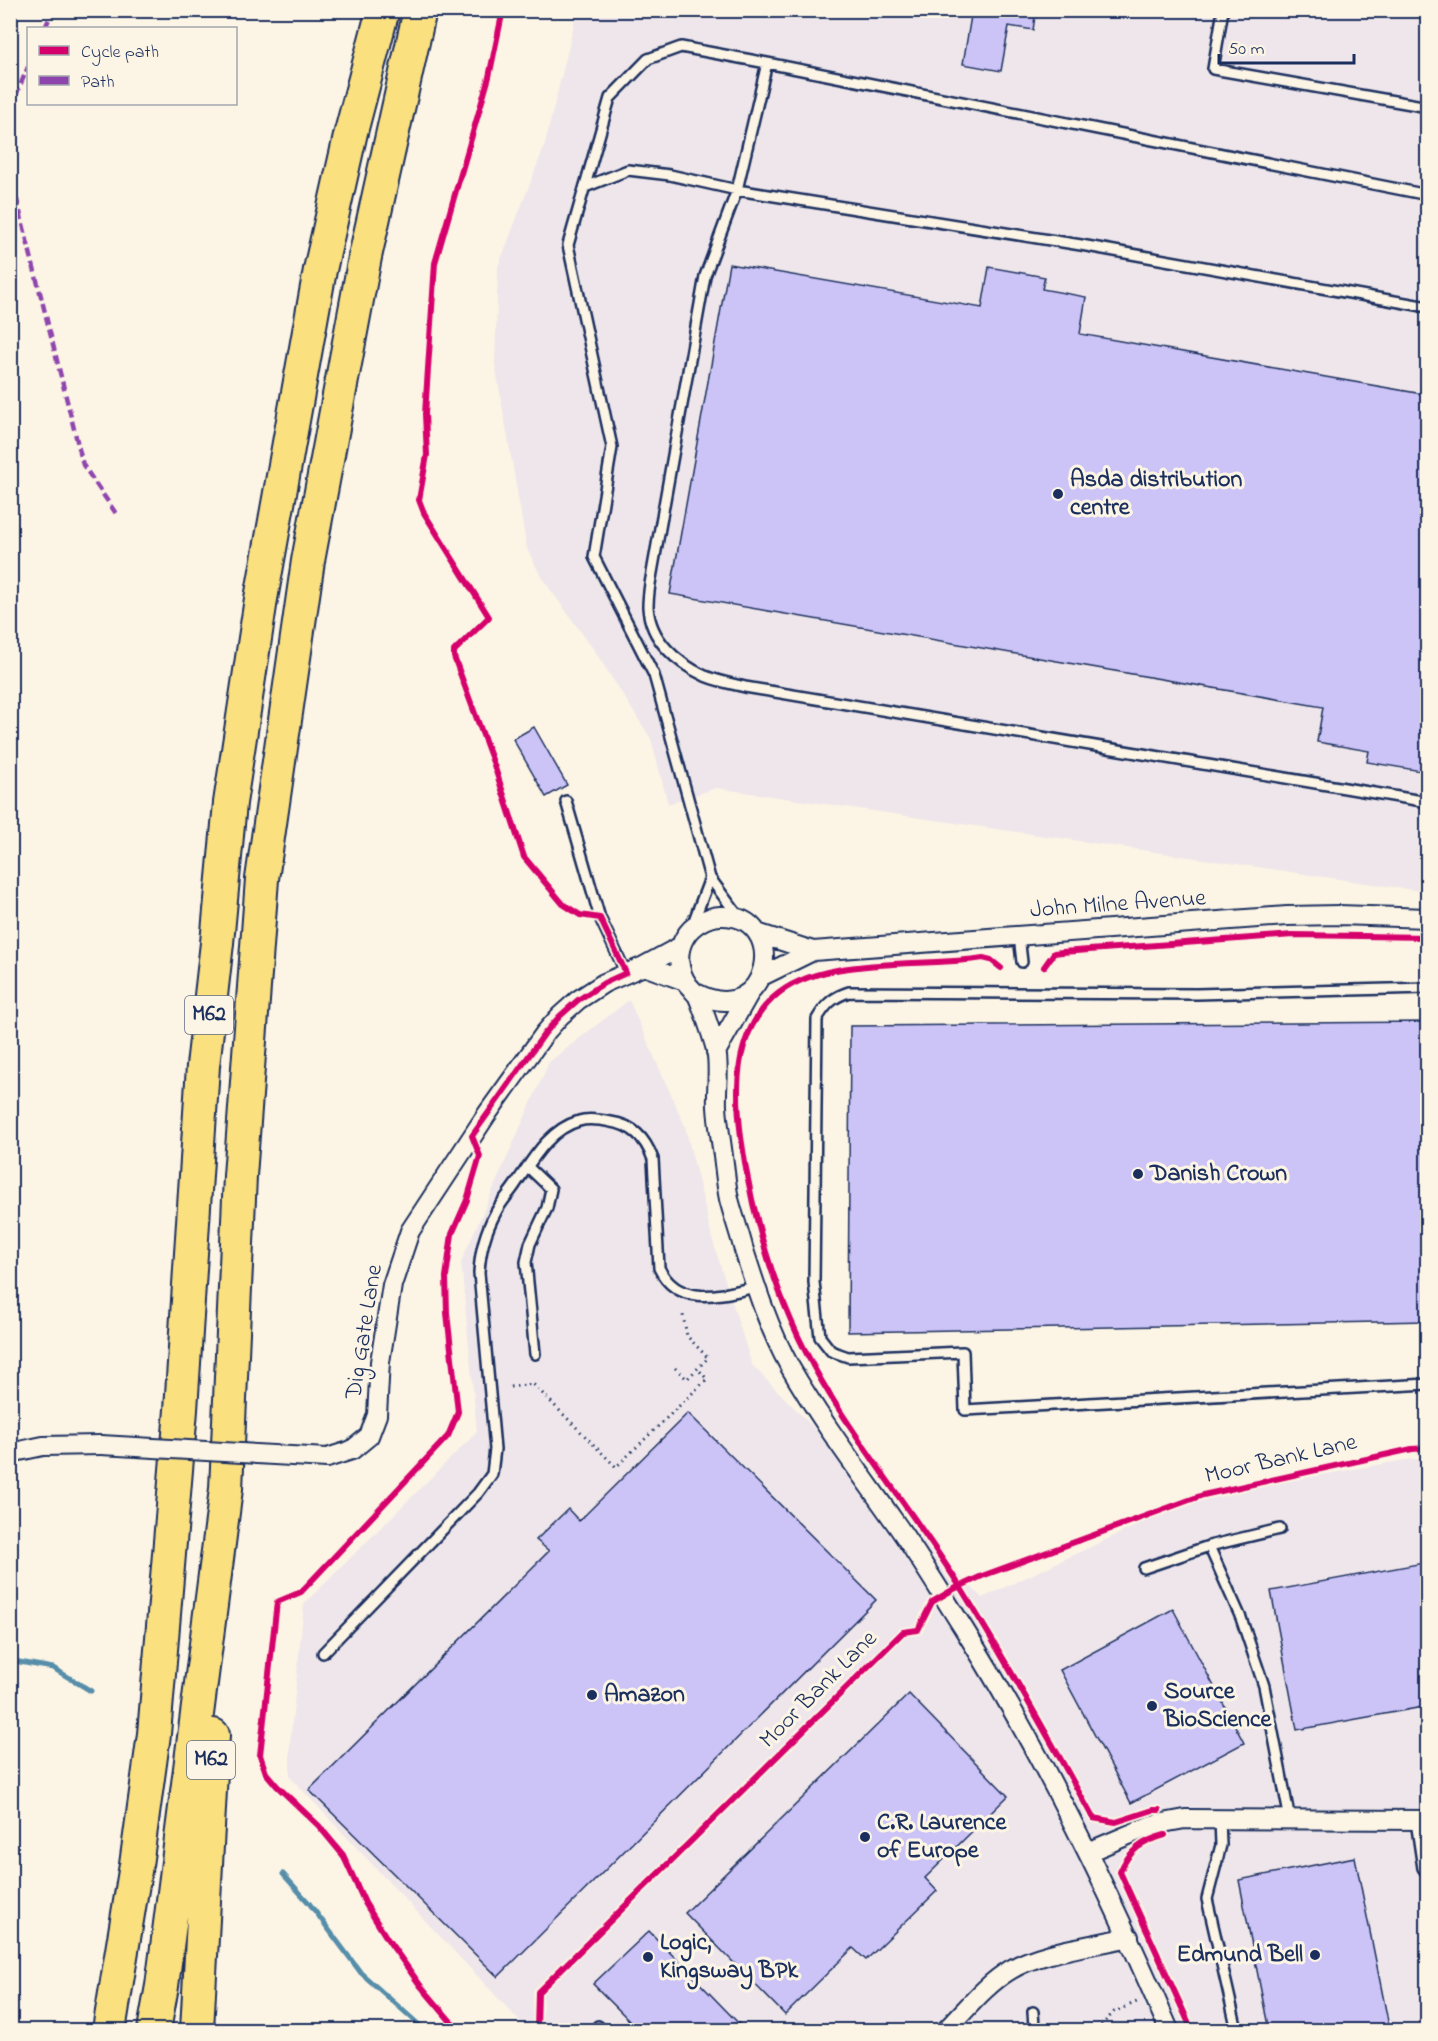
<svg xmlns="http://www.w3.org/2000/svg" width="1438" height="2041" font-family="'Indie Flower',sans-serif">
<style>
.built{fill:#eee6ea}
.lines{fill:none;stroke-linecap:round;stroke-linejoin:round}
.stream{stroke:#578eaa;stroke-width:5}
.building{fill:#ccc4f6;stroke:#1b2f5e;stroke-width:1.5}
.lane-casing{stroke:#1b2f5e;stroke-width:14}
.street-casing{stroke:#1b2f5e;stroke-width:22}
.highway-casing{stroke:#1b2f5e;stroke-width:36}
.path{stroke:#1b2f5e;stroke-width:3;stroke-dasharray:1.5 4.5;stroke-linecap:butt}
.lane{stroke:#fcf5e5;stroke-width:9}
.street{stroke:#fcf5e5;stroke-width:18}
.highway{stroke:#fbe080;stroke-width:32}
.street-bridge-casing{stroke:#1b2f5e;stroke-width:22;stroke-linecap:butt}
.street-bridge{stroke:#fcf5e5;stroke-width:18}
.quiet{stroke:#8e44ad;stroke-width:4.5;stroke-dasharray:9 4.5;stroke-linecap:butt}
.cycleway-casing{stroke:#fcf5e5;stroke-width:10}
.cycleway{stroke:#d6006c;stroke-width:6}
.poi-dot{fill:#1b2f5e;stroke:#fcf5e5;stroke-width:2}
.labels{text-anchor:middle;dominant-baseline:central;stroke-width:6;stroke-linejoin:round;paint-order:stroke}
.shield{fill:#fcf5e5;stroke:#5e6a86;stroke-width:1.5}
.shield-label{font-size:22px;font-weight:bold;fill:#1b2f5e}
.poi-label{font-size:24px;font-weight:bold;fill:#1b2f5e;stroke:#fcf5e5;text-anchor:start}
.street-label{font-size:24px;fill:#1b2f5e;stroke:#fcf5e5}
</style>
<rect width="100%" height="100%" fill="#fcf5e5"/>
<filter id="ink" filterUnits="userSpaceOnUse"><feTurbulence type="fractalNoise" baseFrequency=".0167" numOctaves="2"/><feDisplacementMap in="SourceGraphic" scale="12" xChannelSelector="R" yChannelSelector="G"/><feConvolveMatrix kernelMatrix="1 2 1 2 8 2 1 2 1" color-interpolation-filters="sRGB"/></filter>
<g filter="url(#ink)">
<!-- built -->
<path class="built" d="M576,11H1427V892L716,788L668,804L651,739L594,650L542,578L527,549L495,364L498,267L544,147L573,29Z
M629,1000L685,1126L714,1245L752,1365L982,1598L1197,1497L1405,1460L1427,1458V2030H528L290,1777V1743L304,1604L477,1432L461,1262L549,1062Z"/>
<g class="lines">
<!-- stream -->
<path class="stream" d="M10,1658L14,1661L53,1668L91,1691
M283,1874L309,1903L361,1973L425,2030"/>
</g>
<!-- building -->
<path class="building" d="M972,10H1036L1033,30L1009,26L1001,71L963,64Z
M729,264L982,308L989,267L1045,277L1042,289L1086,297L1080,334L1428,395V732L1421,771L1367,762L1369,751L1317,742L1323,707L670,594Z
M534,727L567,785L546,797L513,739Z
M1428,1022V1321L848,1332L850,1026Z
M688,1413L876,1600L498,1977L309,1790L549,1551L536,1540L568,1509L579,1521Z
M1423,1563L1428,1586V1706L1297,1730L1271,1591Z
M1173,1609L1244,1743L1131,1803L1060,1670Z
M909,1694L1008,1796L925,1878L937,1891L866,1960L853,1948L785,2015L685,1913Z
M1355,1857L1390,2031H1269L1239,1880Z
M649,1931L746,2031H640L593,1984Z"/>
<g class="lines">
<!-- lane casing -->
<g class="lane-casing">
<path id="lane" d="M1223,10L1213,69L1428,107
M767,63L737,190L705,276L650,584C649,591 648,599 648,607C650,640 677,663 705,676C717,681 732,684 745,687L1428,802
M585,187L628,170L670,175L737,190L1081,245L1428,307
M566,801L600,918L626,973
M739,917L710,878L654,675L594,557L612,447L568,245L610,98L648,59L681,47L767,63L1428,195
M693,923L710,878
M1019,936L1022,962
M1428,988L1197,994L849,992C833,997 826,1004 817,1019L814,1282L820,1337L831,1351L848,1357L963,1352L965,1410L1428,1384
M528,1167L551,1189L547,1208L530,1244L526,1262L535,1354
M1209,1546L1241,1618L1264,1686L1290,1820
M1144,1568L1209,1546L1280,1529
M323,1653L478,1493L492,1474L495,1449L479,1273C480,1253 486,1230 496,1212C501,1202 509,1194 515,1185C531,1162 549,1129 579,1121C588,1118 601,1120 611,1122C633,1125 645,1138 653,1159L659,1268C678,1308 721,1295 755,1287
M1220,1818L1221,1845L1207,1899L1237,2030
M1416,1821L1423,1868L1428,1875
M598,2026L602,2030
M1029,2030L1034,2026L1033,2012"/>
</g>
<!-- street casing -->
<g class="street-casing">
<path id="street" d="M757,933L813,951
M681,946L644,966L685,981
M762,976L813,951L1287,916L1339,915L1428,918
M696,993C771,1032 791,913 720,916C706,917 692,925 685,937C676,952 678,971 688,985C690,987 695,993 697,995C702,1005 713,1038 716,1050C720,1067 716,1088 717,1107C718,1123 721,1140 723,1156C725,1170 726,1185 729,1199C733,1215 739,1231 743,1247C756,1288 769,1329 790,1367C821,1421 858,1470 894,1521C919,1556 941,1593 964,1629C1044,1757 1110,1892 1169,2030
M716,1052L750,992
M10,1453L43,1446L101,1445
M327,1458L352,1450L369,1436L377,1415L380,1362L392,1285L410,1231L487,1114L545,1033L560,1016L578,1000L604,983L644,966
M1088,1852L1152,1825L1185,1819L1428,1820
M946,2030C966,2010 985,1985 1010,1970C1041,1951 1093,1946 1129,1937"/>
</g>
<!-- highway casing -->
<g class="highway-casing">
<path id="highway" d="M109,2030L136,1865L154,1734L181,1410L203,1066L217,943L230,803L261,599L320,270L351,132L383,10
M154,2030L162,1986L226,1489L240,1176L262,879L308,561L365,257L420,10
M197,2030L213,1735"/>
</g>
<!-- path -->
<path class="path" d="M675,1368L687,1379L708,1358L687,1336L683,1315
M510,1387L533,1384L616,1467L707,1379L698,1369
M1089,2027L1094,2030
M1097,2030L1114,2012L1139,2001"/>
<!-- lane -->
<use href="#lane" class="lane"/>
<!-- street -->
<use href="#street" class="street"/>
<!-- highway -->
<use href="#highway" class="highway"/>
<!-- street-bridge casing -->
<g class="street-bridge-casing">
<path id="street-bridge" d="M101,1445L327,1458"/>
</g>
<!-- street-bridge -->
<use href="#street-bridge" class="street-bridge"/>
<!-- quiet -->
<path class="quiet" d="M45,28L53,10
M10,109L28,67
M10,172L83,465L117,515"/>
<!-- cycleway casing -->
<g class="cycleway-casing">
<path id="cycleway" d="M1044,967L1054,953L1062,952L1293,935L1428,937
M1001,968L991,960L983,958C923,968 819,954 773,998C734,1035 735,1088 741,1137C753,1227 782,1318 830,1395C870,1460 918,1520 959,1585C1006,1661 1050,1739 1093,1818L1116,1822L1153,1810H1159
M1165,1835C1143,1841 1129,1850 1120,1872L1192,2030
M458,2030L420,1985L388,1940L365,1903L343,1855L319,1826L277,1786L266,1773L260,1755L277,1602L301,1592L448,1436L458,1412L447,1313L446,1277L452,1234L467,1200L480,1156L472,1136L545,1033L560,1016L578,1000L604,983L626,973L600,918L580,915L563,904L524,857L494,765L454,657V651L489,617L424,513L419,500L427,455L425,414L435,263L489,77L503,10
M537,2030L538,1992L903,1632L918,1630L932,1602L954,1589L982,1576L1203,1495L1412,1449L1428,1448"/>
</g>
<!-- cycleway -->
<use href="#cycleway" class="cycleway"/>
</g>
</g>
<!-- markers -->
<g class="poi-dot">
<circle cx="1058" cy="494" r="6"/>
<circle cx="1138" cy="1174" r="6"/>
<circle cx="592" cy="1695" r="6"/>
<circle cx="1152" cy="1706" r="6"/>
<circle cx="865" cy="1837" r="6"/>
<circle cx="1315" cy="1955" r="6"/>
<circle cx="648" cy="1957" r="6"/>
</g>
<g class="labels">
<!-- shield labels -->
<g class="shield">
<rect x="185" y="996" width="48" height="38" rx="4.5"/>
<rect x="187" y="1741" width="48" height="38" rx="4.5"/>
</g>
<g class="shield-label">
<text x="209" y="1015">M62</text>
<text x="211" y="1760">M62</text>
</g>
<!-- poi labels -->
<g class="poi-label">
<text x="1070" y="480">Asda distribution<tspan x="1070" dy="28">centre</tspan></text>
<text x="1150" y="1174">Danish Crown</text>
<text x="1164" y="1692">Source<tspan x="1164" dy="28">BioScience</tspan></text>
<text x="604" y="1695">Amazon</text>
<text x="877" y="1823">C.R. Laurence<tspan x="877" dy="28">of Europe</tspan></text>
<text x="660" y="1943">Logic,<tspan x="660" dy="28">Kingsway BPk</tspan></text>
<text x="1303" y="1955" text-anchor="end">Edmund Bell</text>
</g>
<!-- street labels -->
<g class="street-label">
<text transform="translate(1118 905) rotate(-4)">John Milne Avenue</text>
<text transform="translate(365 1332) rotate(-81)">Dig Gate Lane</text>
<text transform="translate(1281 1460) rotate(-13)">Moor Bank Lane</text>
<text transform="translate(819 1690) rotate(-45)">Moor Bank Lane</text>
</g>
</g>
<!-- margin -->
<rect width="1438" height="2041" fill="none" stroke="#fcf5e5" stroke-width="36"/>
<rect x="18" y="18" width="1402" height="2005" fill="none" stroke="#1b2f5e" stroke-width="2" filter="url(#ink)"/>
<!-- legend -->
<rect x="27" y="27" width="210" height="78" fill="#fcf5e5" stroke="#a2a6af" stroke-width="1.5"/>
<rect x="39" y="46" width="30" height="9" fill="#d6006c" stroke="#a2a6af" stroke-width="1.5"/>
<text x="81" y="57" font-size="18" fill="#1b2f5e">Cycle path</text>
<rect x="39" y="76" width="30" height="9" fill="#8e44ad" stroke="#a2a6af" stroke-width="1.5"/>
<text x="81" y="87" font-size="18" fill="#1b2f5e">Path</text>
<!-- scale -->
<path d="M1219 54v9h135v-9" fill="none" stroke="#1b2f5e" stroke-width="3"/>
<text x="1228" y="54" font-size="18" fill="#1b2f5e" stroke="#fcf5e5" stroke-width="4.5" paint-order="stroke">50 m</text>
</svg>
